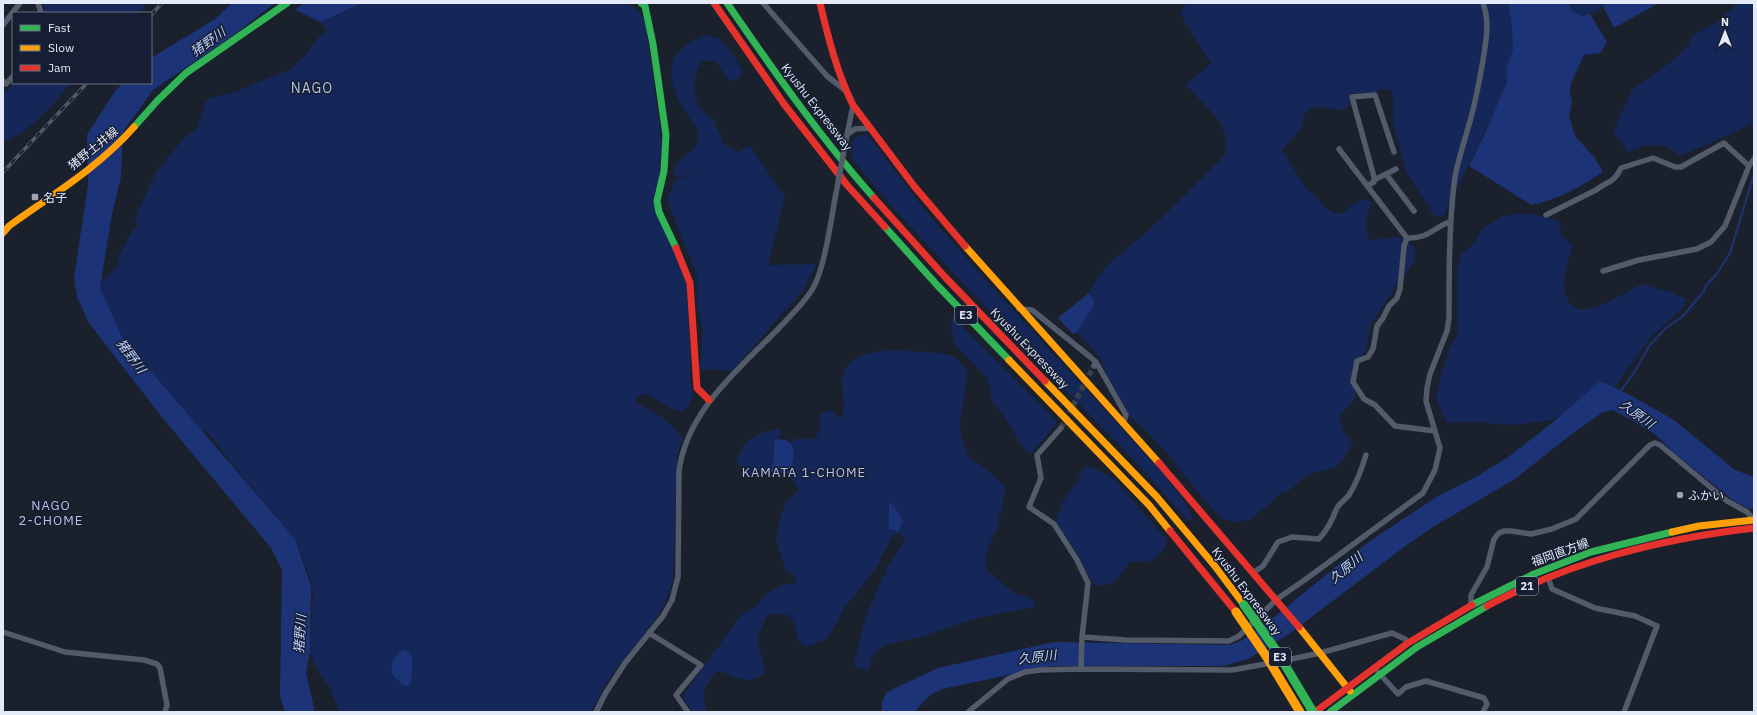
<svg xmlns="http://www.w3.org/2000/svg" width="1757" height="715" font-family="'IBM Plex Sans','Noto Sans JP',sans-serif">
<style>
.green{fill:#152658}
.water{fill:#1d3377}
.lines{fill:none;stroke-linecap:round;stroke-linejoin:round}
.stream{stroke:#1d3377;stroke-width:2}
.street-tunnel{stroke:#393f4b;stroke-width:5.5;stroke-dasharray:5.5 3;stroke-linecap:butt}
.street{stroke:#535b6b;stroke-width:5.5}
.fast{stroke:#30b455;stroke-width:7}
.slow{stroke:#ff9f0a;stroke-width:7}
.jam{stroke:#e5322d;stroke-width:7}
.rail-casing{stroke:#555a67;stroke-width:3.5}
.rail{stroke:#151e32;stroke-width:2;stroke-dasharray:6;stroke-linecap:butt}
.street-bridge{stroke:#535b6b;stroke-width:5.5}
.fast-bridge{stroke:#30b455;stroke-width:9}
.slow-bridge{stroke:#ff9f0a;stroke-width:9}
.poi-dot{fill:#9ea4b1;stroke:#151e32;stroke-width:1.5}
.labels{text-anchor:middle;dominant-baseline:central;stroke-width:3;stroke-linejoin:round;paint-order:stroke}
.shield{fill:#151e32;stroke:#a6adbd;stroke-width:1}
.shield-label{font-size:11px;font-weight:bold;fill:#e4eaf8}
.street-label{font-size:12px;fill:#e4eaf8;stroke:#151e32}
.poi-label{font-size:12px;fill:#e4eaf8;stroke:#151e32;text-anchor:start}
.water-label{font-size:13px;font-style:italic;fill:#bdd0fb;stroke:#151e32}
.neighbourhood-label{font-size:13px;letter-spacing:1px;fill:#b6c2de;stroke:#151e32}
.quarter-label{font-size:14px;letter-spacing:1px;fill:#b6c2de;stroke:#151e32}
</style>
<rect width="100%" height="100%" fill="#1b212c"/>
<!-- green -->
<path class="green" d="M43,3H148L139,13H45Z
M362,3H625C634,7 639,11 645,19L662,144L659,179L655,192L657,209L686,275L690,349V380L693,395L689,406L681,412C668,409 658,400 646,394L637,396L635,403C657,411 670,421 683,439L677,455L673,581C663,621 630,648 607,682C601,691 597,702 591,712H340L330,689L315,665L310,653L313,596L309,575L295,539L237,470L211,436L198,427L162,387L123,339L111,317L100,288L101,282L117,267L120,254L132,231L137,228L135,218L156,172L184,138L197,129L205,103L209,98L237,91L290,69L306,55L321,34L327,31L321,22Z
M1187,3H1508L1512,27L1513,49L1507,66V82L1502,97L1443,217L1434,216L1406,171L1393,126V97L1390,90L1379,89L1377,92L1349,94V105L1344,110L1312,107L1304,114L1302,128L1282,150L1305,187L1318,198L1325,208L1335,213H1343L1353,204L1364,199L1371,202L1366,223L1369,240L1400,237L1415,247V259L1406,274L1396,286L1370,326L1367,346L1358,365L1355,379L1356,397L1339,416L1342,429L1353,444L1337,467L1307,475L1290,490L1280,493L1269,505L1249,520L1236,522L1221,519L1189,482L1169,455L1118,403L1100,358L1077,332L1095,303L1089,293C1104,261 1125,252 1149,230C1175,205 1200,180 1225,155L1226,136L1218,119L1186,85L1211,63L1180,14Z
M1568,3H1607L1597,11L1583,16L1573,12Z
M1737,3H1754V121L1746,127L1680,156L1666,146L1647,145L1628,152L1613,132L1632,90L1675,59L1689,45L1691,37L1720,20Z
M706,35L720,39L730,50L743,71L738,79L729,81L716,61H702L696,73L694,87L697,101L704,112L713,119L724,144L737,152L750,146L785,197L768,265L817,264L802,291L732,371L700,369L703,332L697,304V276L667,200L675,181L711,164L678,178L673,174C674,171 675,167 676,165C684,153 699,152 698,134C698,125 690,120 686,113C664,78 663,50 706,35Z
M14,83H72C52,104 31,133 3,142V95Z
M867,134L923,208L982,276L1160,470L1183,499L1194,522L1188,520L1119,444L1025,349L893,208L853,160C850,146 850,135 867,134Z
M1513,214H1534L1559,221L1561,235L1573,246C1564,265 1554,318 1592,308C1610,303 1627,292 1642,284L1670,292L1686,299L1683,307L1650,338L1615,387L1605,394L1551,420L1512,425L1474,422L1447,423L1436,398L1440,379L1449,350L1458,334L1457,272L1461,254L1473,244L1481,230L1501,217Z
M952,316L1056,420V425L1031,454L1021,445L1004,416L994,404L991,397V390L986,377L955,345L951,329Z
M893,350L938,353L955,356L968,372L960,423L962,439L970,459L980,464L1006,487L1001,512L998,519L999,525C993,537 979,560 990,573C994,577 998,580 1002,583C1006,586 1010,591 1015,593C1025,597 1027,594 1036,603L1034,607L977,618L924,636L885,645L876,651L871,659L870,667L867,670L860,669L854,666L855,659L866,615L888,566L904,542L903,536L898,533L893,535L876,568L845,607L827,639L806,647C787,636 806,607 768,615C764,623 758,632 758,641C758,653 768,664 763,675C739,688 735,671 715,672C706,687 698,695 708,712H693L684,700V694L741,615L755,607L768,593L782,585L796,583L795,576L786,570L776,541L781,514L788,500L799,490L788,473C794,462 796,455 791,443L794,439H815L820,428L819,415L830,410L842,419C845,404 843,397 842,383C841,355 873,352 893,350Z
M780,429L782,435L774,442V460L771,467V472C764,479 750,477 743,471C740,468 738,463 737,459C739,455 741,449 745,445C753,435 768,430 780,429Z
M1086,466L1094,468L1113,478L1167,540C1165,552 1154,563 1141,562C1137,562 1132,561 1129,563C1127,565 1125,569 1123,571C1116,583 1108,586 1094,585L1091,581L1080,558L1056,522C1059,506 1067,495 1076,482C1080,477 1080,470 1086,466Z"/>
<!-- water -->
<path class="water" d="M232,3H275L235,34L153,90L123,132L121,176L111,219L100,288L123,339L295,539L311,586L310,651L306,673L315,712H285L280,696L282,570L271,548L161,416L89,323L77,297L74,278L88,185L87,135L115,91L123,83H151V58L215,19Z
M303,3H362L321,22L295,10Z
M1508,3H1568L1573,12L1583,16L1590,14L1607,42L1600,53L1584,55L1571,83L1570,95L1572,101L1569,116L1575,136L1595,158L1603,172C1580,187 1558,200 1531,205L1469,166L1487,129L1507,82V66L1513,49L1512,27Z
M1607,3H1659L1614,28L1603,6Z
M1089,293L1095,303L1077,332L1073,334L1058,318Z
M1599,382L1607,384L1630,395L1674,420L1735,470L1754,477V509H1750L1734,501L1674,453L1656,435L1632,420L1612,410L1603,412L1573,433L1515,479L1433,527L1404,547L1289,634L1248,659L1224,666H1051L942,689L929,696L914,712H882V702L887,692L938,668L1054,642L1230,645L1241,641L1272,619L1345,559L1379,535L1438,496L1472,479L1507,458L1552,423Z
M777,439L786,440L791,443C796,455 794,462 788,473L771,472V467L774,460V442Z
M889,502L894,506L903,520L899,530L897,531L889,529Z
M404,650C407,651 411,653 412,656C413,662 412,682 409,686H405C401,683 395,678 393,675C388,666 396,653 404,650Z"/>
<g class="lines">
<!-- stream -->
<path class="stream" d="M1620,392L1635,371L1650,345L1666,328L1683,316L1704,291L1707,284L1716,275L1730,253L1754,174"/>
<!-- street-tunnel -->
<path class="street-tunnel" d="M1061,428L1094,366"/>
<!-- street -->
<path class="street" d="M38,3L41,13
M763,3L827,76L846,91
M3,25L20,3
M3,81L6,84L13,76
M848,134L855,129L871,128
M846,140L853,105
M1339,149L1407,238C1428,239 1433,228 1451,221
M1386,174L1414,211
M1374,180L1396,169
M1367,186L1374,182V177L1352,97L1375,95L1394,152
M1546,215L1596,190C1609,180 1613,184 1621,168L1653,158L1675,167H1681L1724,143L1749,166
M1407,238L1404,246L1400,289L1397,298L1389,306L1383,318L1377,326L1373,349L1368,357L1357,361L1353,382L1364,399L1375,405L1395,426L1435,431
M1603,271L1639,260L1697,249L1711,242L1725,226L1749,166L1754,159
M1019,309L1032,310L1089,356L1096,362L1094,366
M1096,362L1126,415L1123,424
M1061,428L1037,455L1041,478L1029,507L1054,524L1077,560L1088,583L1082,637L1081,669
M1254,572L1263,566L1278,542L1292,537L1319,539C1327,530 1332,521 1336,510C1338,504 1345,500 1349,495C1356,484 1362,468 1366,455
M1548,577L1552,589L1595,608L1635,616L1657,626L1624,712
M1471,604V595L1487,567L1494,539L1499,533L1504,531H1511L1531,534L1552,529L1576,519L1650,445L1655,443L1660,445L1727,501L1747,512L1754,520
M3,632L65,652L144,660L157,664L160,668L167,705L165,712
M649,633L701,665L676,695L688,712
M1082,637L1126,640L1229,641L1239,636L1277,599L1306,579L1423,493L1435,470L1440,448L1426,401L1427,388L1430,374L1447,331L1449,318C1449,274 1449,228 1454,184C1456,165 1463,147 1468,128C1475,106 1479,83 1483,60C1486,42 1490,21 1483,3
M1282,661L1320,653L1392,633L1405,639L1408,643
M1378,672L1398,694L1406,687L1426,681L1484,698L1487,704L1483,712
M596,712L605,694L625,663L663,616L672,600L678,577L679,471C687,410 740,368 780,327C791,315 803,304 812,290C825,269 831,219 836,193
M968,712L1008,679L1025,672L1040,670L1081,669L1232,670L1271,663"/>
<!-- fast -->
<path class="fast" d="M641,3L645,6L653,44L666,135L664,171L657,201L659,212L676,248
M727,3C773,70 820,137 874,198
M134,127L158,100L186,73L287,3
M885,227L937,285L1009,360
M1472,605L1534,574L1591,552L1672,532
M1330,712L1417,647L1487,606"/>
<!-- slow -->
<path class="slow" d="M3,233L9,226C52,195 99,167 134,127
M965,246L1159,463
M1009,360L1149,505L1170,531
M1045,381L1157,497L1214,565L1244,605
M1672,532L1699,526L1754,520
M1299,627L1350,691"/>
<!-- jam -->
<path class="jam" d="M714,3L784,104L847,185L885,227
M820,3C828,37 837,73 853,105L914,186L965,246
M874,198L945,277L1045,381
M676,248L690,283L697,388L709,400
M1159,463L1299,627
M1170,531L1236,612
M1487,606C1571,561 1660,539 1754,528
M1315,712L1408,643L1472,605"/>
<!-- rail casing -->
<g class="rail-casing">
<path id="rail" d="M151,15L162,3
M3,172L87,83"/>
</g>
<!-- rail -->
<use href="#rail" class="rail"/>
<!-- street-bridge -->
<path class="street-bridge" d="M836,193L846,140"/>
<!-- fast-bridge -->
<path class="fast-bridge" d="M1244,605L1276,650L1313,712"/>
<!-- slow-bridge -->
<path class="slow-bridge" d="M1236,612L1266,656L1300,712"/>
</g>
<!-- markers -->
<g class="poi-dot">
<rect x="31" y="193" width="8" height="8" rx="2"/>
<circle cx="1680" cy="495" r="4"/>
</g>
<g class="labels">
<!-- shield labels -->
<g class="shield">
<rect x="955" y="306" width="22" height="18" rx="3"/>
<rect x="1516" y="577" width="22" height="18" rx="3"/>
<rect x="1269" y="648" width="22" height="18" rx="3"/>
</g>
<g class="shield-label">
<text x="966" y="315">E3</text>
<text x="1527" y="586">21</text>
<text x="1280" y="657">E3</text>
</g>
<!-- street labels -->
<g class="street-label">
<text transform="translate(817 107) rotate(52)">Kyushu Expressway</text>
<text transform="translate(93 148) rotate(-39)">猪野土井線</text>
<text transform="translate(1030 348) rotate(46)">Kyushu Expressway</text>
<text transform="translate(1560 552) rotate(-20)">福岡直方線</text>
<text transform="translate(1247 591) rotate(53)">Kyushu Expressway</text>
</g>
<!-- poi labels -->
<g class="poi-label">
<text x="43" y="197">名子</text>
<text x="1688" y="495">ふかい</text>
</g>
<!-- water labels -->
<g class="water-label">
<text transform="translate(208 42) rotate(-36)">猪野川</text>
<text transform="translate(131 356) rotate(53)">猪野川</text>
<text transform="translate(1637 414) rotate(35)">久原川</text>
<text transform="translate(1346 568) rotate(-40)">久原川</text>
<text transform="translate(300 634) rotate(-86)">猪野川</text>
<text transform="translate(1037 657) rotate(-7)">久原川</text>
</g>
<!-- neighbourhood labels -->
<g class="neighbourhood-label">
<text x="804" y="472">KAMATA 1-CHOME</text>
<text x="51" y="505">NAGO<tspan x="51" dy="15">2-CHOME</tspan></text>
</g>
<!-- quarter labels -->
<g class="quarter-label">
<text x="312" y="88">NAGO</text>
</g>
</g>
<!-- border -->
<rect width="1757" height="715" fill="none" stroke="#e4eaf8" stroke-width="8"/>
<!-- legend -->
<rect x="12" y="12" width="140" height="72" fill="#151e32" stroke="#687081"/>
<rect x="20" y="25" width="20" height="6" fill="#30b455" stroke="#687081"/>
<text x="48" y="32" font-size="12" fill="#e4eaf8">Fast</text>
<rect x="20" y="45" width="20" height="6" fill="#ff9f0a" stroke="#687081"/>
<text x="48" y="52" font-size="12" fill="#e4eaf8">Slow</text>
<rect x="20" y="65" width="20" height="6" fill="#e5322d" stroke="#687081"/>
<text x="48" y="72" font-size="12" fill="#e4eaf8">Jam</text>
<!-- north arrow -->
<g transform="translate(1725 32)" stroke="#151e32" stroke-width="3" paint-order="stroke">
<path d="M0-3L7 15L0 10L-7 15Z" fill="#e4eaf8"/>
<text y="-6" font-size="11" font-weight="bold" text-anchor="middle" fill="#e4eaf8">N</text>
</g>
</svg>
